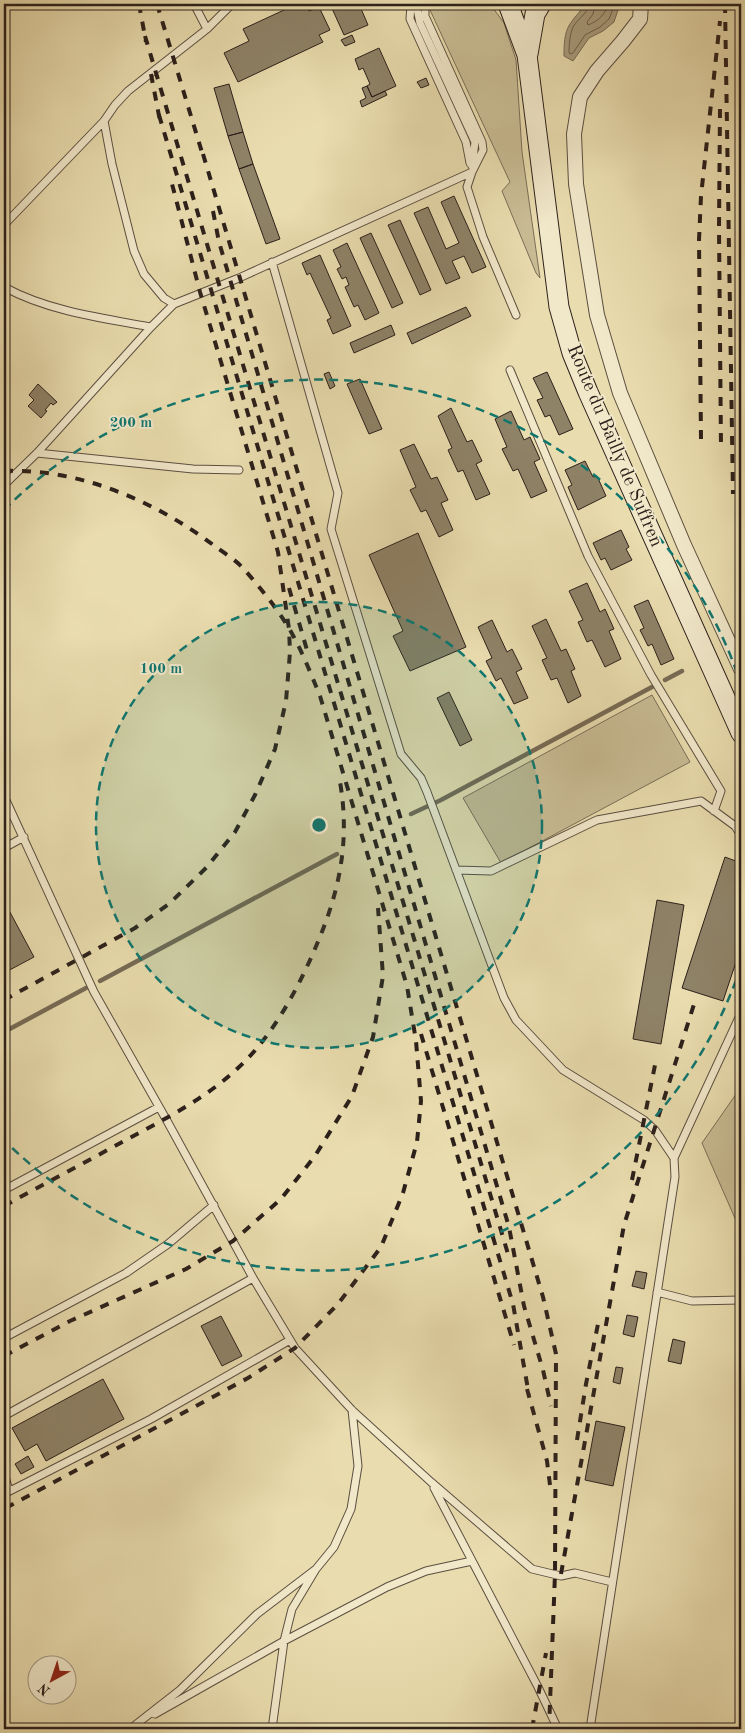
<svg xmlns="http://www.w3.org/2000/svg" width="745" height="1733" font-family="'Old Standard TT',serif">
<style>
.green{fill:#c9bc95;stroke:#7a6e58}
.water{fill:#a99c7c;stroke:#776a55}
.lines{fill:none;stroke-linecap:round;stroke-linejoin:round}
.shore{stroke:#6a5e4c;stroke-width:1}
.stream{stroke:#776a55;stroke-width:4.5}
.building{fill:#8e8267;stroke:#2c201b}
.lane-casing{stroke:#5b4f40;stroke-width:9}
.street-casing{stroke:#5b4f40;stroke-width:16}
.secondary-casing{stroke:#2c201b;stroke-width:21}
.lane{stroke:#f1e8ca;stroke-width:7}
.street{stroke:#f1e8ca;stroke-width:14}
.secondary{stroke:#f1e8ca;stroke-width:19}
.rail{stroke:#2c201b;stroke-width:4;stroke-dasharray:9 9;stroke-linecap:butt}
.ring{fill:none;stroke:#0f766e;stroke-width:2.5;stroke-dasharray:9 6}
.labels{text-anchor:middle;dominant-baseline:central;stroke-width:4;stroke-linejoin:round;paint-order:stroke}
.street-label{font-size:19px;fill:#2c201b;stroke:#f1e8ca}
.centre{fill:#0f766e;stroke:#f1e8ca;stroke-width:2.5}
.ring-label{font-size:15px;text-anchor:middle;font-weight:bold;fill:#0f766e;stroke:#f1e8ca;stroke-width:4;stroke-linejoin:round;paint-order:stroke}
</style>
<rect width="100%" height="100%" fill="#e9dcae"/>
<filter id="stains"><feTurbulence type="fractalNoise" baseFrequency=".004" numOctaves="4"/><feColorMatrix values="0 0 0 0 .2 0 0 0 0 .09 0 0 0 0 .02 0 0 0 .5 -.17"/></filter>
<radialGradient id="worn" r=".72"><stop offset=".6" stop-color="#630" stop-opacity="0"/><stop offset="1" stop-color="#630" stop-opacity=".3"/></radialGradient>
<!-- green -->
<path class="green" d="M431,4H490L504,23L516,60L522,152L540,278L536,273L502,191L510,182L430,10Z
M652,695L690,762L501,863L463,798Z
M741,1087V1232L702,1143Z"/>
<!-- water -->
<path class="water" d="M584,4H620L614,22L603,31L589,38L573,61L564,56C564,46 564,33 570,24C574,17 581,12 584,4Z"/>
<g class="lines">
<!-- shore -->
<path class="shore" d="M589,4C587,15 578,18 573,27C570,34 569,44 569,52L570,54L573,53L585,35L600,27L609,19L615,4
M595,4L593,14L587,22L588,25C599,21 604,15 609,4"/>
<!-- stream -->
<path class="stream" d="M738,640L741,639
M665,680L682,671
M411,814L441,800L652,687
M100,981L337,854
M4,1032L86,988"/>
</g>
<!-- building -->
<path class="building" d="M297,4H305L309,11L319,7L330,30L319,35L323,42L238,82L224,53L249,41L243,29Z
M330,4H359L368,25L344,35Z
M352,35L355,42L345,46L341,40Z
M379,48L396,86L372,97L367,86L370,84L363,68L359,70L355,59Z
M426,78L429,85L421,88L417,82Z
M229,84L243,132L228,136L214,88Z
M367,86L372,97L385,91L387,95L362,107L360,101L366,98L362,88Z
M243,132L253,164L239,169L228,136Z
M253,164L280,239L266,244L239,169Z
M454,196L486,267L472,273L464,256L452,261L460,278L446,284L414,213L428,207L446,249L459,243L441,202Z
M400,220L431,290L420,295L388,225Z
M371,233L403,303L392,308L360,238Z
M347,243L379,313L365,320L358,305L354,307L345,287L349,285L346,277L342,279L337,269L341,267L333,250Z
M320,255L351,326L333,334L327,320L331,318L310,273L307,275L302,263Z
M466,307L471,316L412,344L407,333Z
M391,325L395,335L354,353L350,343Z
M329,372L335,386L330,389L324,374Z
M547,372L573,429L559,435L550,415L545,417L537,400L543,398L533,378Z
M360,379L382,429L369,434L347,384Z
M38,384L57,402L53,405L51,403L45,410L47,411L41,418L28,406L34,400L29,395Z
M451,408L467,442L472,440L482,461L476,464L490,494L476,500L463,470L458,472L448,450L452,448L438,416Z
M511,411L524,440L530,437L540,459L534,462L547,491L531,498L518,469L513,471L502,449L507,447L495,419Z
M414,444L431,479L437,477L448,500L441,503L453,530L439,537L426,510L421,512L410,490L416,487L400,450Z
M585,461L593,477L597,476L606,496L578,510L568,487L572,485L565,470Z
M621,530L629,547L626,549L632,560L611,570L605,558L601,560L593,543Z
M418,533L466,647L410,671L393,636L403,631L369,555Z
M587,583L600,612L605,609L614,629L609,631L621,659L605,667L592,640L587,642L578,622L583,620L569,591Z
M648,600L674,659L661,665L652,644L648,646L640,630L644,628L634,606Z
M546,619L561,651L566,649L575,669L571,671L581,696L568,703L557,678L551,680L542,660L547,658L532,626Z
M492,620L507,652L512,649L522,669L516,672L528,698L514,704L501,678L496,681L486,661L492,658L478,627Z
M449,692L472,740L460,746L437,698Z
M725,857L741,863V947L723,1001L682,988Z
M657,900L684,905L661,1044L633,1039Z
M4,901L34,957L4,973Z
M636,1271L647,1273L644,1289L632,1286Z
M627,1315L638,1317L634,1337L623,1334Z
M221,1316L242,1356L222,1366L201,1326Z
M673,1339L685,1342L681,1364L668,1361Z
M616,1367L623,1368L620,1384L613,1382Z
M103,1379L124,1419L46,1461L37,1444L25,1451L12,1428Z
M596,1421L625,1427L613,1486L585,1480Z
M28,1456L34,1467L21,1474L15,1464Z"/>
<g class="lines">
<!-- lane casing -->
<g class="lane-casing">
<path id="lane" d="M411,4L410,19L466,142L470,163
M416,4L420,23L475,142L472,166
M425,4V16L482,142L483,150L472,172L467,187L483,237L516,315
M207,29L232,4
M104,121L112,164L134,251L144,274L164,298L174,304
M4,225L104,121L115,105L128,91L207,29L194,4
M272,262L338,493L331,529L401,754L421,778L427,792L504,998L516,1020L563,1070L644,1120L655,1130L674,1158L675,1177L590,1729
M4,287C48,311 101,318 151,327
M510,370L588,556L651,675L721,791L714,811
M37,453L193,469L239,470
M4,485L37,453L151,327L174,304L239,278L472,172
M4,796L94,992L166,1119L253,1278L295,1348L352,1410L431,1482L532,1569L561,1576L575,1573L612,1582
M4,848L24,837
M456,870L491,871L597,820L701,801L735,826L741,835
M674,1158L741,1013
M4,1190L159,1107
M657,1292L692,1301L741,1300
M4,1338L126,1273L168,1244L214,1205
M4,1416L253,1278
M4,1473L9,1491
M434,1488L538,1687L558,1729
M4,1494L151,1419L290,1340
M316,1569L334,1547L351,1509L358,1466L352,1410
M155,1714L284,1641L387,1587L426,1571L472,1561
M134,1726L180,1690L257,1614L316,1569L292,1609L284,1641L272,1729"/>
</g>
<!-- street casing -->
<g class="street-casing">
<path id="street" d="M641,4L640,19L623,41L597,71L580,97L574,134L576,184L597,315L620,393L684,545L741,669"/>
</g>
<!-- secondary casing -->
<g class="secondary-casing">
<path id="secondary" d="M508,4L527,55L559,307L572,353L588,392L741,733
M528,54L535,14L541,4"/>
</g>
<!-- lane -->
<use href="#lane" class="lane"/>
<!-- street -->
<use href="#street" class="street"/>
<!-- secondary -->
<use href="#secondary" class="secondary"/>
<!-- rail -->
<path class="rail" d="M139,4L146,42
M157,4L204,159
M725,4L733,494
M145,36L508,1254
M151,74L160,121
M720,109L719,228L721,448
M159,115L495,1244L513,1304L529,1395
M203,154L543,1297L556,1354L555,1574L549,1729
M213,211L219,242L509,1227L524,1306L543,1370L551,1406
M701,439L699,240L701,196L720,21
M4,471C77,468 153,500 212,544C221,551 233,558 242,567C259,586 277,608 290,630C302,651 311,674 320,696L407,986L416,1041L421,1101L417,1142L403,1193L381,1247L338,1304L295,1348L248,1378L4,1509
M289,588L309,657
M4,1000L135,928L169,904L207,867L235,832L255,795L275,749L286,701L290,652L289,629L278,552L200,292L171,180
M421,1034L514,1345
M632,1180L656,1060
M4,1206C44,1184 84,1163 124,1141C163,1120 205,1099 238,1068C273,1036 299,987 317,944C340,890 350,840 340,782
M4,1356L70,1321L186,1269L233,1241L281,1199L315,1156L352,1096L373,1037L383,976L378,908
M527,1389L547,1461L550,1485
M577,1440L586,1384L598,1324
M561,1574L624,1225L696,998
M532,1729L546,1653"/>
</g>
<!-- distance rings -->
<circle cx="319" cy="825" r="223" fill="#0f766e" fill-opacity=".12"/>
<g class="ring">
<circle cx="319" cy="825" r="223"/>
<path d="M741 966A445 445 0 0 1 4 1140M4 510A445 445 0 0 1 741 684"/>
</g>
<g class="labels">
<!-- street labels -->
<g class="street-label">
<text transform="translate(614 446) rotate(67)">Route du Bailly de Suffren</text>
</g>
</g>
<circle cx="319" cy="825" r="8" class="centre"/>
<g class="ring-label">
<text x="131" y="427">200 m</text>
<text x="161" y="673">100 m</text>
</g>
<!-- margin -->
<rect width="745" height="1733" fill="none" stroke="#e9dcae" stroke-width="20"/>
<rect x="5" y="5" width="735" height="1723" fill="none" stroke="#2c201b" stroke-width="2.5"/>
<rect x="10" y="10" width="725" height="1713" fill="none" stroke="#2c201b"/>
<!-- north arrow -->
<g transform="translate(52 1680) rotate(220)"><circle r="24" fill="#f1e8ca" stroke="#a29884"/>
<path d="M0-4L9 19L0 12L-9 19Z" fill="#8f2418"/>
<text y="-8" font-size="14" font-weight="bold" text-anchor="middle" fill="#2c201b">N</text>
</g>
<rect width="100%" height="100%" filter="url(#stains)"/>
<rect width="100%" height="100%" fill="url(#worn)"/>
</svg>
